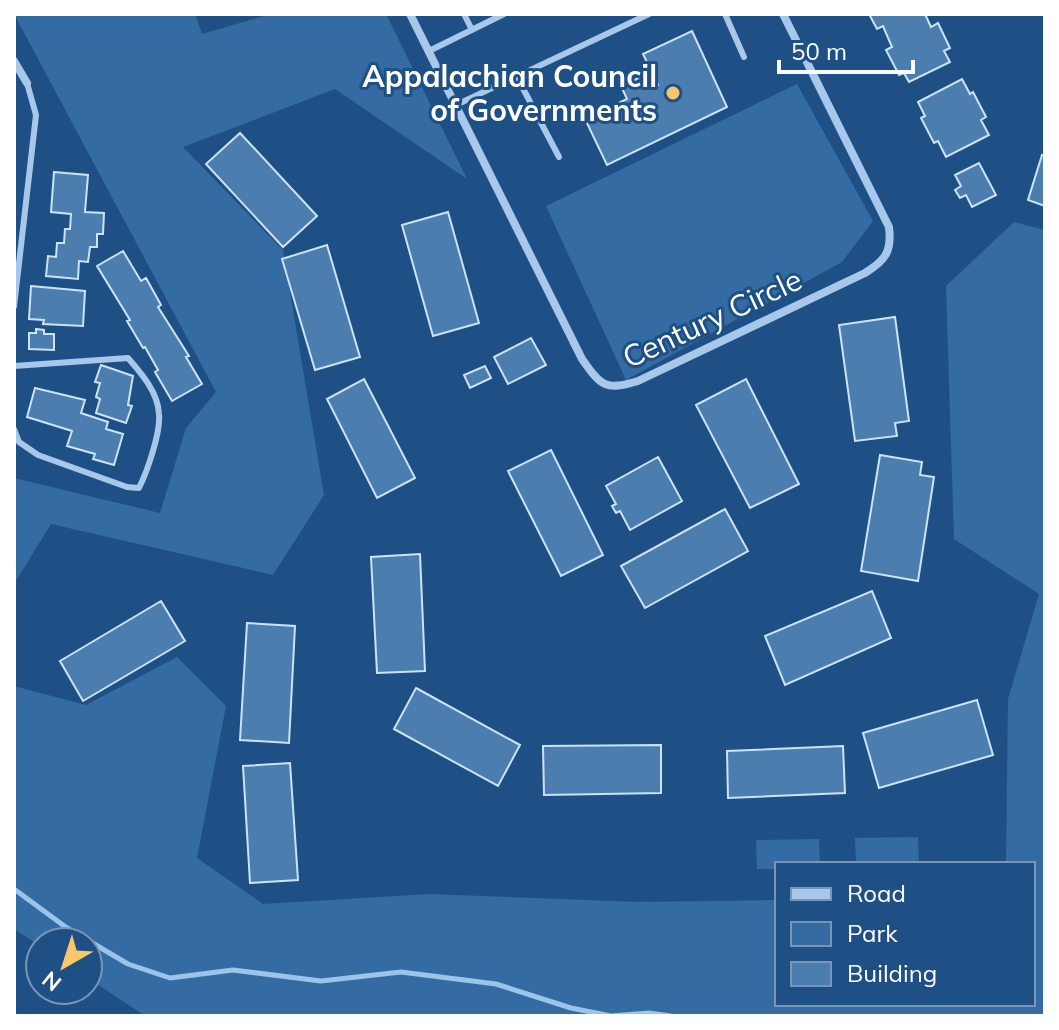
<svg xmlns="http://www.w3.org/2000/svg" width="1059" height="1030" font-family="Mulish,sans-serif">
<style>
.green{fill:#336ba2}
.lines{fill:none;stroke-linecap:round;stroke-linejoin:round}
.stream{stroke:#9bc4eb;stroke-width:5}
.building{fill:#4c7daf;stroke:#cce2f7;stroke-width:2}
.lane{stroke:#a7c8ea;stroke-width:6}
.street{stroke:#a7c8ea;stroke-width:8}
.poi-dot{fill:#f8c767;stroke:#1f5085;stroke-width:3}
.labels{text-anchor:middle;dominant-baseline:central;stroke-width:6;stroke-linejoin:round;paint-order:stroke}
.poi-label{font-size:30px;font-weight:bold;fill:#fff;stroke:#1f5085;text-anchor:end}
.street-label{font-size:30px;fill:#fff;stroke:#1f5085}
</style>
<rect width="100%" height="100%" fill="#1f5085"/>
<!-- green -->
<path class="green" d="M14,14H195L202,34L271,14H386L467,179L335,89L183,147L283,250L324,495L273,575L51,524L14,584V478L160,513L186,428L216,392Z
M797,84L873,221L842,262L626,380L546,206Z
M1014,222L1045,230V1016H145L88,978V942H40V946L14,929V686L86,705L177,657L226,706L197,858L263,904L429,894L639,902L777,900V1004H1033V864H1006L1008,699L1039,594L954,539L946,286Z
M918,837L919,864H856L855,838Z
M819,839L820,864H777V869H757L756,840Z"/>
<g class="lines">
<!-- stream -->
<path class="stream" d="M14,889L67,928L128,964L170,978L233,970L321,981L401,972L496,984L571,1008L611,1016L649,1013L671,1016"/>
</g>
<!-- building -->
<path class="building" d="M869,14H925L931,27L938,23L950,48L944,51L950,62L909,82L904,73L899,75L886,50L892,47L883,26L877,29Z
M692,31L727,107L607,165L585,119L627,99L621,86L645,75L651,88L658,85L643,54Z
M962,79L970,94L973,92L986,117L981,120L989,135L946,157L938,141L934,143L921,118L925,116L918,102Z
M240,133L317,216L283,247L206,164Z
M1042,155L1045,156V206L1028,200Z
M979,163L996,195L972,207L966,195L960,198L955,190L961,186L955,175Z
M54,172L88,175L85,212L104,213L103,234H97V247H90L88,262L79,261L78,279L46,276L48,256L56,257L57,243H64L65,229H70L71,214L51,212Z
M448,212L479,323L433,336L402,225Z
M327,245L360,357L315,370L282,259Z
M123,251L141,281L146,278L161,305L158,307L189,356L186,357L202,384L172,401L155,372L158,370L145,347L143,348L127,321L130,320L97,266Z
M31,286L85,291L83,326L43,324L44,320L29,319Z
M895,317L909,421L895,423L897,436L855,441L839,325Z
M36,329L44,330V334H54V350L29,349V333H36Z
M531,338L546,365L508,384L494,357Z
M101,365L133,376L128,405L132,406L126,423L96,413L100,399L96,397L100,383L95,382Z
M485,366L491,378L470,388L464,375Z
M364,379L415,478L377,498L327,399Z
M746,379L799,484L750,508L696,405Z
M35,388L85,400L81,413L108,422L106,429L123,434L114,465L93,459L95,454L67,446L72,431L27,417Z
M551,450L603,555L561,576L508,471Z
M880,455L922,462L920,475L934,477L918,581L861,571Z
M658,457L682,501L630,530L620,511L616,513L612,506L616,504L606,486Z
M725,509L748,551L645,608L621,566Z
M420,554L425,671L377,673L371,557Z
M872,591L891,638L785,685L765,636Z
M161,601L185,641L83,701L60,661Z
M247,623L295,626L289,743L240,740Z
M416,688L520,745L498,786L394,729Z
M977,700L993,755L879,788L863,733Z
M661,745V793L544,795L543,746Z
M843,746L845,793L728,798L727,751Z
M290,763L298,880L250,883L243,766Z"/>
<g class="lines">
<!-- lane -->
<path class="lane" d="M464,14L472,30
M725,14L744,57
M429,51L504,14
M517,77L559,157
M456,105L649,14
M14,307L36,115L27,83
M14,366L128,358C141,373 158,392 159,414C161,432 147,472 139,488L127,487L38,455L19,442L14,429"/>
<!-- street -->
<path class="street" d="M410,14L582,359C601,386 605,391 638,381L865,273C886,260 892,251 889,227L783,14
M14,61L27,83"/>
</g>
<!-- markers -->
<circle class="poi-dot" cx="673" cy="93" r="8"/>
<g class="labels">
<!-- poi labels -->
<g class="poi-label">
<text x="657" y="76">Appalachian Council<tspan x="657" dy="34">of Governments</tspan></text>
</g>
<!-- street labels -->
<g class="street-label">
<text transform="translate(712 318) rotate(-25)">Century Circle</text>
</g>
</g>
<!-- border -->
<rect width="1059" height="1030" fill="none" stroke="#ffffff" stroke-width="32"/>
<!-- legend -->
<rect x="775" y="862" width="260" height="144" fill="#1f5085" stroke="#7996b6" stroke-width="2"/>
<rect x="791" y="888" width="40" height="12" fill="#a7c8ea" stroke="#7996b6" stroke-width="2"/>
<text x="847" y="902" font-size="24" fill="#ffffff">Road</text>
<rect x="791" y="922" width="40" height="24" fill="#336ba2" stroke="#7996b6" stroke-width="2"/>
<text x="847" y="942" font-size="24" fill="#ffffff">Park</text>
<rect x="791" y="962" width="40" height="24" fill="#4c7daf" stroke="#7996b6" stroke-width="2"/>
<text x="847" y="982" font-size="24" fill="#ffffff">Building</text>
<!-- north arrow -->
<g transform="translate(64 966) rotate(219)"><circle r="38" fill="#1f5085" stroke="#7996b6" stroke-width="2"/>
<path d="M0-6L14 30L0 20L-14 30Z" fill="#f8c767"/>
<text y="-12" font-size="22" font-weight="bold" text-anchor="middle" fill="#ffffff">N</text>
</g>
<!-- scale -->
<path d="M779 60v12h134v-12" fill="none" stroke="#ffffff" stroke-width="4"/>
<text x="791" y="60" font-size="24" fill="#ffffff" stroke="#1f5085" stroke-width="6" paint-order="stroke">50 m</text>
</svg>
